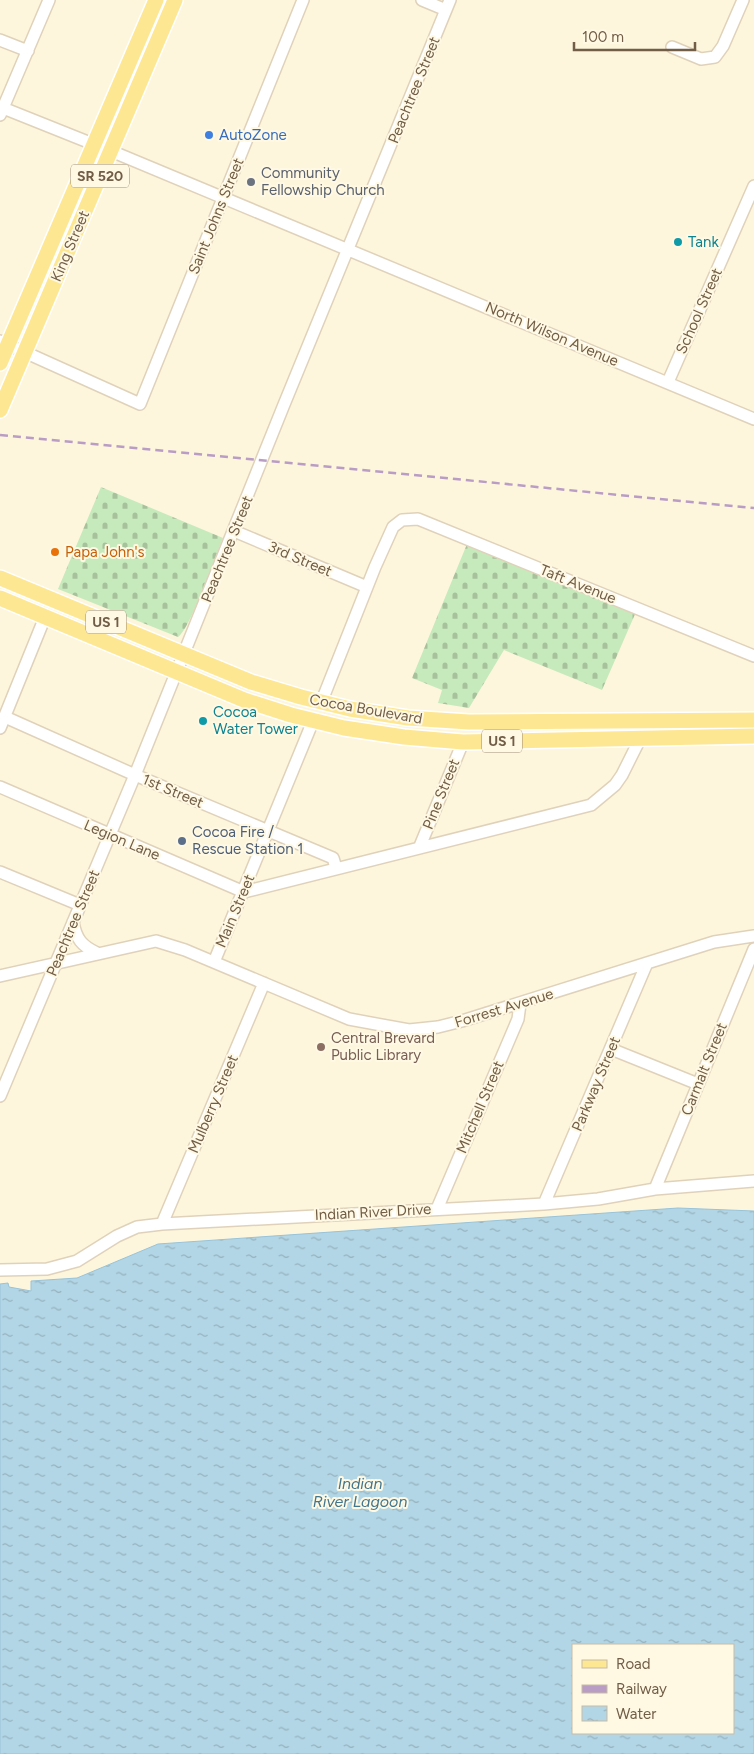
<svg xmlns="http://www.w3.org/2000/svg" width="754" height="1754" font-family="Figtree,sans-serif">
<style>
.cemetery{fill:url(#cemetery-stones)}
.water{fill:url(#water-ripples);stroke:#98c3d8;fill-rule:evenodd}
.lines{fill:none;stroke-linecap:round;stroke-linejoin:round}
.minor-casing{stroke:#e0d2ba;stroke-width:14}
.major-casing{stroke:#fff;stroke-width:18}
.minor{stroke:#fff;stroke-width:11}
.major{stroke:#fee793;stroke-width:15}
.rail{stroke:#b99dc4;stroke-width:2.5;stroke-dasharray:8 5;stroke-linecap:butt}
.shop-dot{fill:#3f7fe0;stroke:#fff9e4;stroke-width:2}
.worship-dot{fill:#6b7280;stroke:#fff9e4;stroke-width:2}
.culture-dot{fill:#0f9aa8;stroke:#fff9e4;stroke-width:2}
.food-dot{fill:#e8710a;stroke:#fff9e4;stroke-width:2}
.service-dot{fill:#5c6f8a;stroke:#fff9e4;stroke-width:2}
.education-dot{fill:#8d6e63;stroke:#fff9e4;stroke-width:2}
.labels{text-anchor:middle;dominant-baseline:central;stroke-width:4;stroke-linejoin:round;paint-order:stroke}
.shield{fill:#fff9e4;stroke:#9c8c75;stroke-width:1}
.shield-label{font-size:14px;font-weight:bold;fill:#725d46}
.street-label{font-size:15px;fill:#725d46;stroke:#fff9e4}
.shop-label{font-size:15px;fill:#366cbe;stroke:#fff9e4;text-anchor:start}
.worship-label{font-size:15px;fill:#5b616d;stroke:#fff9e4;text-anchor:start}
.culture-label{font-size:15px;fill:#0d838f;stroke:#fff9e4;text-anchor:start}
.food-label{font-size:15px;fill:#c56008;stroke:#fff9e4;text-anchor:start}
.service-label{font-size:15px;fill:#4e5e75;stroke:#fff9e4;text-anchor:start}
.education-label{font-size:15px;fill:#785e54;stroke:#fff9e4;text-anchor:start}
.water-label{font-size:16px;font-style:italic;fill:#42758e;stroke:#fff9e4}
</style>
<defs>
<pattern id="cemetery-stones" width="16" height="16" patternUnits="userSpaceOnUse" patternTransform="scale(1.25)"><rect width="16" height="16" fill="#c7eabc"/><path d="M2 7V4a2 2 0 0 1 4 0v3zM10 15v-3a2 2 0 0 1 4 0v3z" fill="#a6c19b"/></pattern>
<pattern id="water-ripples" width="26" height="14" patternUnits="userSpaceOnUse" patternTransform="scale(1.25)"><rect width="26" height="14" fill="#b2d6e6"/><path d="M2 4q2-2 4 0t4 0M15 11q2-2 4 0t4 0" fill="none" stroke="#95b1bc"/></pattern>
</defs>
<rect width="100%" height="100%" fill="#fdf6dd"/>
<!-- cemetery -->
<path class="cemetery" d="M101,487L223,538C216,555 190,630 178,637L58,589Z
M467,544L636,612L602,690L504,650L469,708L438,703L442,690L412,678Z"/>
<!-- water -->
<path class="water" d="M678,1208L754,1211V1754H0V1284L8,1283L9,1287L31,1291V1281L77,1278L158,1244ZM573,1645H733V1733H573Z"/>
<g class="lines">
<!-- minor casing -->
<g class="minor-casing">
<path id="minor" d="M422,0L446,10
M0,40L28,51
M672,47L701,59L715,57L723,46L743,0
M3,108L93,144
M0,115L49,0
M111,151L754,419
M0,341L140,404L303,0
M668,382L754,186
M234,531L367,587
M321,703L375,567L393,527L402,520L418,519L754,656
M5,717L135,775L333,858L336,868
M0,728L45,617
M0,787L244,892L591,805L615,785L622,775L648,723
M420,846L463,742
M0,872L80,905
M73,922C76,939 82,946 97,953
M214,962L313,721
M0,976L156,941L185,950L349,1019L409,1030L438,1027L462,1021L714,942L754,936
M611,1049L698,1084
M0,1096L135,775L283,407L450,0
M655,1189L754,949
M544,1204L647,963
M437,1209L518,1019L520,1004
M162,1224L264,983
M0,1270L47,1269L77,1261L117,1236L137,1227L162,1224L544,1204L598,1199L655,1189L754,1181"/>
</g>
<!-- major casing -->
<g class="major-casing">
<path id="major" d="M0,363L156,0
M0,410L175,0
M0,578L251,682L301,697L350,709L408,718L469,722L754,720
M0,598L244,700L291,715L344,728L404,737L463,742L754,736"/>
</g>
<!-- minor -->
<use href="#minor" class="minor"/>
<!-- major -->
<use href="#major" class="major"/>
<!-- rail -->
<path class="rail" d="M0,435L754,508"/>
</g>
<!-- markers -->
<circle class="shop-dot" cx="209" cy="135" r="5"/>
<circle class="worship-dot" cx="251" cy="182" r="5"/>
<g class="culture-dot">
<circle cx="678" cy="242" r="5"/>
<circle cx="203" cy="721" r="5"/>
</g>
<circle class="food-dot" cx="55" cy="552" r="5"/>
<circle class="service-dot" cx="182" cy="841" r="5"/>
<circle class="education-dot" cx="321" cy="1047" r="5"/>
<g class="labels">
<!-- shield labels -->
<g class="shield">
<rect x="71" y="164.5" width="58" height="23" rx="4"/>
<rect x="86" y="610.5" width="40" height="23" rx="4"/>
<rect x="482" y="729.5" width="40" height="23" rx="4"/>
</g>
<g class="shield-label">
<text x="100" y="176">SR 520</text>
<text x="106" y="622">US 1</text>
<text x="502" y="741">US 1</text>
</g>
<!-- street labels -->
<g class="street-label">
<text transform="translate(414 90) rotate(-68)">Peachtree Street</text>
<text transform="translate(216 216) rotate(-68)">Saint Johns Street</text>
<text transform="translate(70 246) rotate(-67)">King Street</text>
<text transform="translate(699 311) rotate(-66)">School Street</text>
<text transform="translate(552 334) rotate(23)">North Wilson Avenue</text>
<text transform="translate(227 549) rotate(-68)">Peachtree Street</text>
<text transform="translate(300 559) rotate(23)">3rd Street</text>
<text transform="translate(578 584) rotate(22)">Taft Avenue</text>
<text transform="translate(366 709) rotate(10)">Cocoa Boulevard</text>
<text transform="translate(173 791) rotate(23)">1st Street</text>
<text transform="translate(441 794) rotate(-68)">Pine Street</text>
<text transform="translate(122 840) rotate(23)">Legion Lane</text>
<text transform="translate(235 911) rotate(-67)">Main Street</text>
<text transform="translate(73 923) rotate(-67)">Peachtree Street</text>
<text transform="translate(504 1008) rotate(-17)">Forrest Avenue</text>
<text transform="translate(704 1069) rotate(-68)">Carmalt Street</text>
<text transform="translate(596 1084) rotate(-67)">Parkway Street</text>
<text transform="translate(213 1104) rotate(-67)">Mulberry Street</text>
<text transform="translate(480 1107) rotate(-67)">Mitchell Street</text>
<text transform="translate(373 1212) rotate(-3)">Indian River Drive</text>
</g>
<!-- shop labels -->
<g class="shop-label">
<text x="219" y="135">AutoZone</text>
</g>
<!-- worship labels -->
<g class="worship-label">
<text x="261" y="173">Community<tspan x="261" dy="17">Fellowship Church</tspan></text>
</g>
<!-- culture labels -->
<g class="culture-label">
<text x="688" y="242">Tank</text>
<text x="213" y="712">Cocoa<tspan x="213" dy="17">Water Tower</tspan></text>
</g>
<!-- food labels -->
<g class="food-label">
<text x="65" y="552">Papa John's</text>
</g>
<!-- service labels -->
<g class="service-label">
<text x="192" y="832">Cocoa Fire /<tspan x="192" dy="17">Rescue Station 1</tspan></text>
</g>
<!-- education labels -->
<g class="education-label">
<text x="331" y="1038">Central Brevard<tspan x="331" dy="17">Public Library</tspan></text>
</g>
<!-- water labels -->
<g class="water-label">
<text x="360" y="1483">Indian<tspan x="360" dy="18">River Lagoon</tspan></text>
</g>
</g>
<!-- legend -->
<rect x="572" y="1644" width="162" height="90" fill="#fff9e4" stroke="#c7bba5"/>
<rect x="582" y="1660" width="25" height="8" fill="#fee793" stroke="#c7bba5"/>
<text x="616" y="1669" font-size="15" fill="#725d46">Road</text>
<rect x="582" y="1685" width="25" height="8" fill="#b99dc4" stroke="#c7bba5"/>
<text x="616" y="1694" font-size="15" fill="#725d46">Railway</text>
<rect x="582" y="1706" width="25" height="15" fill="url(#water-ripples)" stroke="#c7bba5"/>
<text x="616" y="1719" font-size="15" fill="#725d46">Water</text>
<!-- scale -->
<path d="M574 42v8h121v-8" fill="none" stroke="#725d46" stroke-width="2.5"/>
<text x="582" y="42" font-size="15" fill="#725d46" stroke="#fff9e4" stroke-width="4" paint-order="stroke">100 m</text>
</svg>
